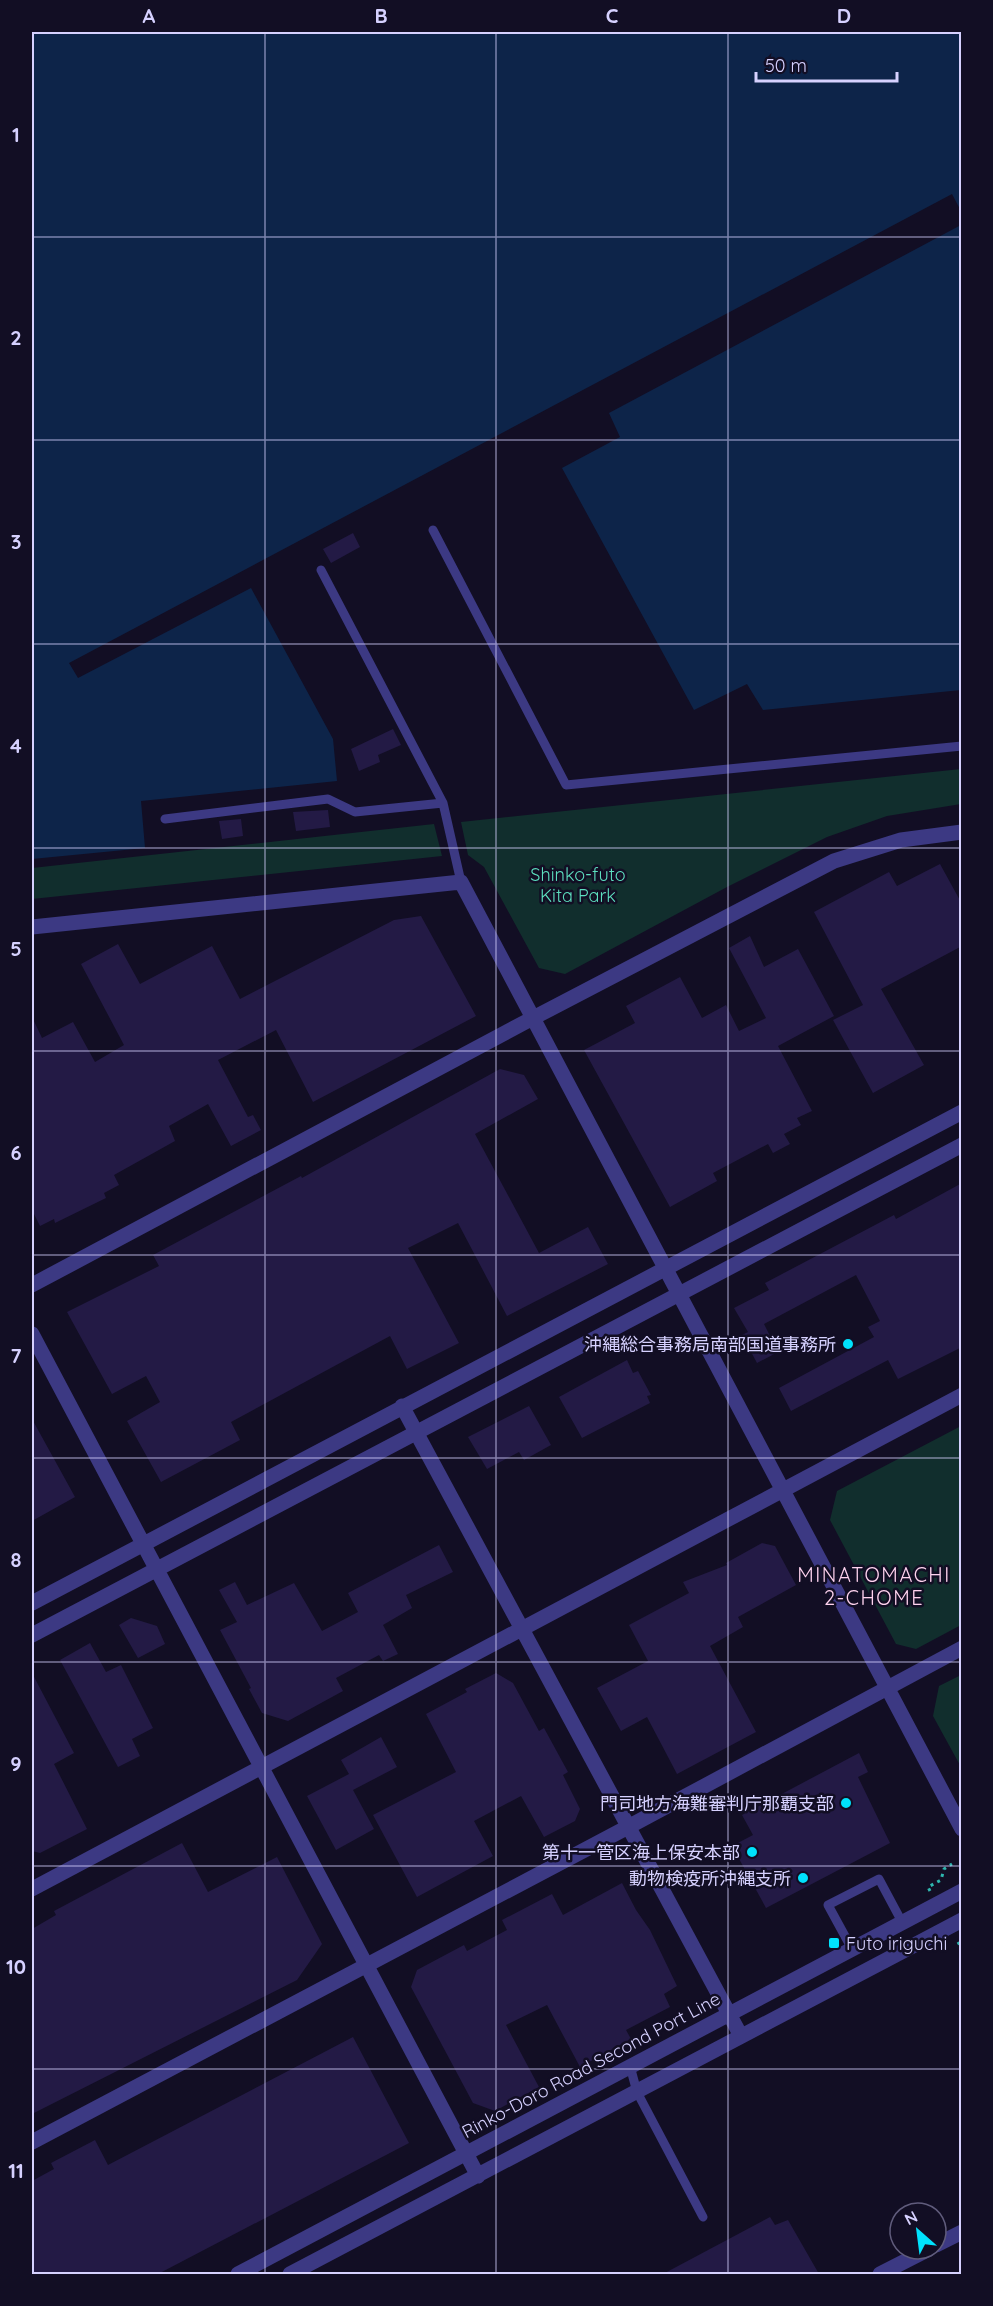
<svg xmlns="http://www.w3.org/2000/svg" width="993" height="2306" font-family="Quicksand,'Noto Sans JP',sans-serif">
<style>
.green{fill:#112e2d}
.water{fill:#0d2449}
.building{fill:#231a45}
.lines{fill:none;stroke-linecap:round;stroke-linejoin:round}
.path{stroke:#2eb6ae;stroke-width:3;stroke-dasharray:3 4.5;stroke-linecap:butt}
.service{stroke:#3c3983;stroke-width:9}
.tertiary{stroke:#3c3983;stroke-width:15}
.grid{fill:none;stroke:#d6d1ff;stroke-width:1.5;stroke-opacity:0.55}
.poi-dot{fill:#00e2fc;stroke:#120e24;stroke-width:2}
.labels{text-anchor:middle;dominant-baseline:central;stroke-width:5;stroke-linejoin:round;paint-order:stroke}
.park-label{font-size:18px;fill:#5ddfbf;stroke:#120e24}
.poi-label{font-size:18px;fill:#d6d1ff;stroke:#120e24;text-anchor:end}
.street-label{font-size:18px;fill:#d6d1ff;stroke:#120e24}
.neighbourhood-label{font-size:20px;letter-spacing:1.5px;fill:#ffd3ef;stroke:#120e24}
.neatline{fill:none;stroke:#d6d1ff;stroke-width:2}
.grid-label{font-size:20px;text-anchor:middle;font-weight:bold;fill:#d6d1ff}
</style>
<rect width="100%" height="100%" fill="#120e24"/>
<!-- green -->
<path class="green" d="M961,769V804L887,816L827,837L727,887L565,974L539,968L484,867L468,855L461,822Z
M434,824L442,856L32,899V868Z
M961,1426V1625L916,1649L896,1644L830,1520L837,1491Z
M961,1675V1767L933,1716L939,1686Z"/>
<!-- water -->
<path class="water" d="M32,32H961V211L952,194L69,663L78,678L251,588L333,739L337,781L141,801L145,848L32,859Z
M961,225V690L763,710L747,684L694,710L562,468L620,437L609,413Z"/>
<!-- building -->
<path class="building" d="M353,533L360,547L331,563L323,549Z
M393,729L401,745L378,755L380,762L359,771L351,749Z
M328,810L330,827L296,831L293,812Z
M241,819L243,836L222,839L219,821Z
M940,864L962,904V946L881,989L924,1065L873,1093L833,1020L863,1005L814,912L889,872L897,886Z
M421,916L476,1016L313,1102L276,1030L218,1060L248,1117L253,1115L261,1130L231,1146L208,1104L169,1126L175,1141L114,1175L119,1185L104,1193L106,1198L55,1223L54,1219L40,1226L32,1210V1017L42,1038L73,1022L95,1062L124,1045L81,964L118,944L140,984L212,946L240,999L394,920Z
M750,936L764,967L798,949L834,1016L778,1046L812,1111L797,1118L801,1125L784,1134L790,1144L773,1153L768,1144L713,1173L717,1181L670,1207L584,1050L635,1023L626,1006L680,977L702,1018L726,1005L739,1031L766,1018L729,948Z
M500,1069L524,1075L538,1099L475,1134L539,1253L588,1227L608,1264L507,1316L458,1223L408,1248L459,1343L407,1369L390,1336L231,1422L240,1440L161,1482L127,1421L160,1402L146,1376L112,1394L67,1312L159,1266L153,1255L301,1176L302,1178Z
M962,1183V1347L898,1379L888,1360L791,1411L779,1388L874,1337L868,1327L880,1321L856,1275L764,1324L778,1352L757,1363L742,1335L748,1332L734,1308L769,1290L765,1283L894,1215L896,1219Z
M627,1360L633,1373L638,1371L651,1395L647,1396L650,1403L582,1438L559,1397Z
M529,1406L551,1445L524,1460L519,1452L487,1469L468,1437Z
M32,1419L75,1497L32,1521Z
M762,1543L775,1546L796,1585L738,1617L743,1627L710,1646L756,1732L677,1774L647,1717L621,1731L597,1688L648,1661L629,1625L689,1593L683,1582L727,1565L726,1563Z
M439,1545L453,1572L406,1595L412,1608L383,1625L398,1654L383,1661L379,1655L336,1678L343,1691L288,1721L262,1713L249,1689L251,1688L220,1630L237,1622L219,1590L235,1582L247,1605L294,1583L322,1631L358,1612L348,1593Z
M131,1618L157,1626L165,1644L138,1658L119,1625Z
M90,1643L106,1672L121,1665L153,1728L132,1739L140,1756L118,1767L60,1660Z
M32,1673L74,1753L54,1764L87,1829L40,1853L32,1851Z
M496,1673L513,1683L539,1731L544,1728L568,1772L563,1775L580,1809L575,1821L544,1837L521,1796L474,1821L493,1856L417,1897L373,1815L456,1772L426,1714L467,1692L465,1689Z
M381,1737L397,1767L353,1790L374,1829L336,1850L307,1796L349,1774L341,1760Z
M859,1753L868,1772L858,1777L890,1843L766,1908L732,1846L753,1835L742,1815Z
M182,1843L208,1892L277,1857L322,1944L297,1980L32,2114V1929L56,1915L54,1911Z
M622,1883L636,1910L650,1930L677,1986L664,1994L670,2007L626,2030L631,2039L580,2067L547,2005L506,2025L539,2087L495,2111L473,2103L411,1987L417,1970L464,1945L467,1951L507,1930L502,1920L552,1894L563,1915Z
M353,2037L409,2143L158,2274H32V2181L54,2169L51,2163L95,2140L108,2165Z
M770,2217L775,2225L788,2220L819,2274H663Z"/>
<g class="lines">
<!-- path -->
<path class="path" d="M930,1891L928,1887L941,1880L944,1869L952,1864
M958,1942L962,1949"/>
<!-- service -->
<path class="service" d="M433,530L566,785L962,746
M321,570L443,803L461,882
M165,819L328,799L355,812L443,803
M852,1949L828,1905L879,1879L902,1922
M630,2066L637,2092L703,2217"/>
<!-- tertiary -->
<path class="tertiary" d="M32,927L461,882L962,1829
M32,1285L533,1018L834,861L901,840L962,832
M32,1334L478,2176
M402,1406L741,2036
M32,1603L962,1112
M32,1635L962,1145
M32,1889L962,1395
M32,2142L628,1827L962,1648
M936,2245L962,2232
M238,2274L962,1891
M290,2274L962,1920
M880,2274L929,2249"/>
</g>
<!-- grid -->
<path class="grid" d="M265,32V2274M496,32V2274M728,32V2274M32,237H962M32,440H962M32,644H962M32,848H962M32,1051H962M32,1255H962M32,1458H962M32,1662H962M32,1866H962M32,2069H962"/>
<!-- markers -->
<g class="poi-dot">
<circle cx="848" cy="1344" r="6"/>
<circle cx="846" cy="1803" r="6"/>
<circle cx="752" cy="1852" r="6"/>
<circle cx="803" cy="1878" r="6"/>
<rect x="828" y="1937" width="12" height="12" rx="3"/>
</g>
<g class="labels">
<!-- park labels -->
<g class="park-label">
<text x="578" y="874">Shinko-futo<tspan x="578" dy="21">Kita Park</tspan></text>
</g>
<!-- poi labels -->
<g class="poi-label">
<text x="836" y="1344">沖縄総合事務局南部国道事務所</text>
<text x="834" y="1803">門司地方海難審判庁那覇支部</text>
<text x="740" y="1852">第十一管区海上保安本部</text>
<text x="791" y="1878">動物検疫所沖縄支所</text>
<text x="846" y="1943" text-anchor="start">Futo iriguchi</text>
</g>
<!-- street labels -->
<g class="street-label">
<text transform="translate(591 2065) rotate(-28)">Rinko-Doro Road Second Port Line</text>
</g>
<!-- neighbourhood labels -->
<g class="neighbourhood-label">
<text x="874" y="1574">MINATOMACHI<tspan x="874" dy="23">2-CHOME</tspan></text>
</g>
</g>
<!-- border -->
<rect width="993" height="2306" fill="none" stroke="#120e24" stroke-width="66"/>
<!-- north arrow -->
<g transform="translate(918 2231) rotate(332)"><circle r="28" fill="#120e24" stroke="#605c7c" stroke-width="1.5"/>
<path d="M0-4.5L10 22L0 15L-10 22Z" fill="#00e2fc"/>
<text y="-9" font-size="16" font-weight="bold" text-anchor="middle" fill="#d6d1ff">N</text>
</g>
<!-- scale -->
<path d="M756 72v9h141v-9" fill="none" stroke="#d6d1ff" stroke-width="3"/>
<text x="765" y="72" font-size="18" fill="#d6d1ff" stroke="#120e24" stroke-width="4.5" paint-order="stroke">50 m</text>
<rect x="33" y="33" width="927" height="2240" class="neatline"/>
<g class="grid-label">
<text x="149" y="23">A</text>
<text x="381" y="23">B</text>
<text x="612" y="23">C</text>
<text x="844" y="23">D</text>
<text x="16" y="142">1</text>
<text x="16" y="345">2</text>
<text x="16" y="549">3</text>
<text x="16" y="753">4</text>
<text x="16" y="956">5</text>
<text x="16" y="1160">6</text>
<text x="16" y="1363">7</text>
<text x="16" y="1567">8</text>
<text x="16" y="1771">9</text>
<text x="16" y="1974">10</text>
<text x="16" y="2178">11</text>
</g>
</svg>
